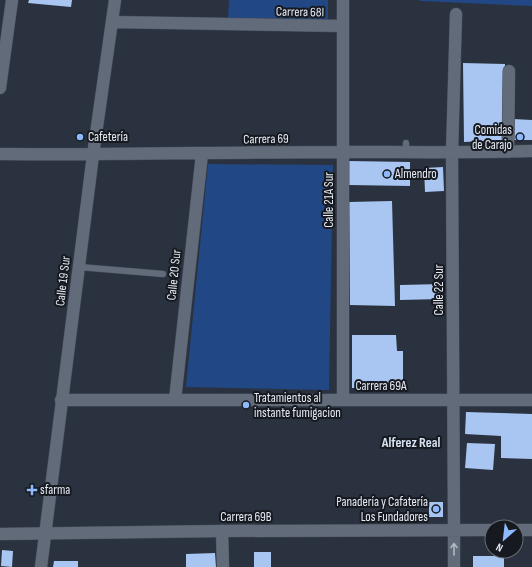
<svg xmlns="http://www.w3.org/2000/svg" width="532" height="567" font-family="'Sofia Sans Condensed',sans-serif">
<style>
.green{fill:#214784}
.building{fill:#a9c5f1}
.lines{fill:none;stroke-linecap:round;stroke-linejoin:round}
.lane-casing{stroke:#4a505c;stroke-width:7}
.street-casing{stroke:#4a505c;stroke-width:13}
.secondary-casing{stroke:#4a505c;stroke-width:13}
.lane{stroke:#626b7a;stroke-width:6}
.street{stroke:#626b7a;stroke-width:12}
.secondary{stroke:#626b7a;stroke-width:12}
.oneway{stroke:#b1b8c3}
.poi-dot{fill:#8eb9fd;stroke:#161a20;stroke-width:1.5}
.labels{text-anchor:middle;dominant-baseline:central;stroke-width:4;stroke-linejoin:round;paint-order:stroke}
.street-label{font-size:13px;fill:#e6ebf4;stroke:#161a20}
.poi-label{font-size:13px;fill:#e6ebf4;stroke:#161a20;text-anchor:start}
.neighbourhood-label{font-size:14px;font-weight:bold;fill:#d8e3f4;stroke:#161a20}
</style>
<rect width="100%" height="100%" fill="#2a323f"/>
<!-- green -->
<path class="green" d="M229,0H328V19L228,18Z
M420,0H532V6L420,1Z
M208,164L333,165L329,390L186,387Z"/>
<!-- building -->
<path class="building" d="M29,0H72L71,7L28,3Z
M463,63L505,64V140L464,142Z
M513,119L532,120V140H513Z
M349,161L410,162V186L349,185Z
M443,167L444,191L425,192L424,168Z
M392,201L395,306L350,305L349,202Z
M442,284V299L400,300V285Z
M352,335H396L397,351H403V387L352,388Z
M466,412L532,414V459L501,458V436L465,434Z
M467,443L495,444L493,470L465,468Z
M429,502H443V517H429Z
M2,550L13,551L12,567L1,566Z
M254,552H271V567H254Z
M215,553L216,567H186V554Z
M473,556H504V567H473Z
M54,561H78V567H53Z"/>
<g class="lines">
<!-- lane casing -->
<g class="lane-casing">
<path id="lane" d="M406,152V143
M79,267L163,274"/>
</g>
<!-- street casing -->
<g class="street-casing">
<path id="street" d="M112,22L343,26
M0,88L12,0
M508,152L509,71
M0,154C115,155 230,152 345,152C407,152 469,153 532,151
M61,400H532
M175,400L202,154
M343,400V0
M454,530L452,153L456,14
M222,531L223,567
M41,567L93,155L115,0"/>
</g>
<!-- secondary casing -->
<g class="secondary-casing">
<path id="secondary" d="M454,530V567
M516,530H532
M0,534L222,531L492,530"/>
</g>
<!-- lane -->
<use href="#lane" class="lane"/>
<!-- street -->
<use href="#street" class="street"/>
<!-- secondary -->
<use href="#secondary" class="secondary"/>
</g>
<!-- one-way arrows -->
<defs><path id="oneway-shaft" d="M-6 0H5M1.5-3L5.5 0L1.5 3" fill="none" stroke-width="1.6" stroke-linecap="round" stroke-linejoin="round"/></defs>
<use class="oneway" href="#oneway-shaft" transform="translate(454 549) rotate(-90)"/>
<!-- markers -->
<g class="poi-dot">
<circle cx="80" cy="137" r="4"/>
<circle cx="520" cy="137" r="4"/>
<circle cx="387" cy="174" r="4"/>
<circle cx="246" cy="405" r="4"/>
<path d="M30 484h4v4h4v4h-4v4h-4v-4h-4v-4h4z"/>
<circle cx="436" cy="509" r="4"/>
</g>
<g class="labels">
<!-- street labels -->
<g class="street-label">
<text transform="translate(300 12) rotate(1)">Carrera 68I</text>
<text transform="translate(266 139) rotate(-1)">Carrera 69</text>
<text transform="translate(329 200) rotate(-90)">Calle 21A Sur</text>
<text transform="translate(174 275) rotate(-84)">Calle 20 Sur</text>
<text transform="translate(63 281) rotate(-83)">Calle 19 Sur</text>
<text transform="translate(439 290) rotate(-90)">Calle 22 Sur</text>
<text x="381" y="386">Carrera 69A</text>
<text x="246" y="517">Carrera 69B</text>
</g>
<!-- poi labels -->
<g class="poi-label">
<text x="512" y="130" text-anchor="end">Comidas<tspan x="512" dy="15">de Carajo</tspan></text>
<text x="88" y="137">Cafetería</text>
<text x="395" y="174">Almendro</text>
<text x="254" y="398">Tratamientos al<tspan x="254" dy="15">instante fumigacion</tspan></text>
<text x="40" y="490">sfarma</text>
<text x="428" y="502" text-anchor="end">Panadería y Cafatería<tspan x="428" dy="15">Los Fundadores</tspan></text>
</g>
<!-- neighbourhood labels -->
<g class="neighbourhood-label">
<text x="411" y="442">Alferez Real</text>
</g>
</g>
<!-- north arrow -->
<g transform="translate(504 539) rotate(208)"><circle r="19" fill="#161a20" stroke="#696e75"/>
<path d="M0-3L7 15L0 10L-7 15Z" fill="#8eb9fd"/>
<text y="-6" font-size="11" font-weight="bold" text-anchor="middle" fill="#e6ebf4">N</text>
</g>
</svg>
